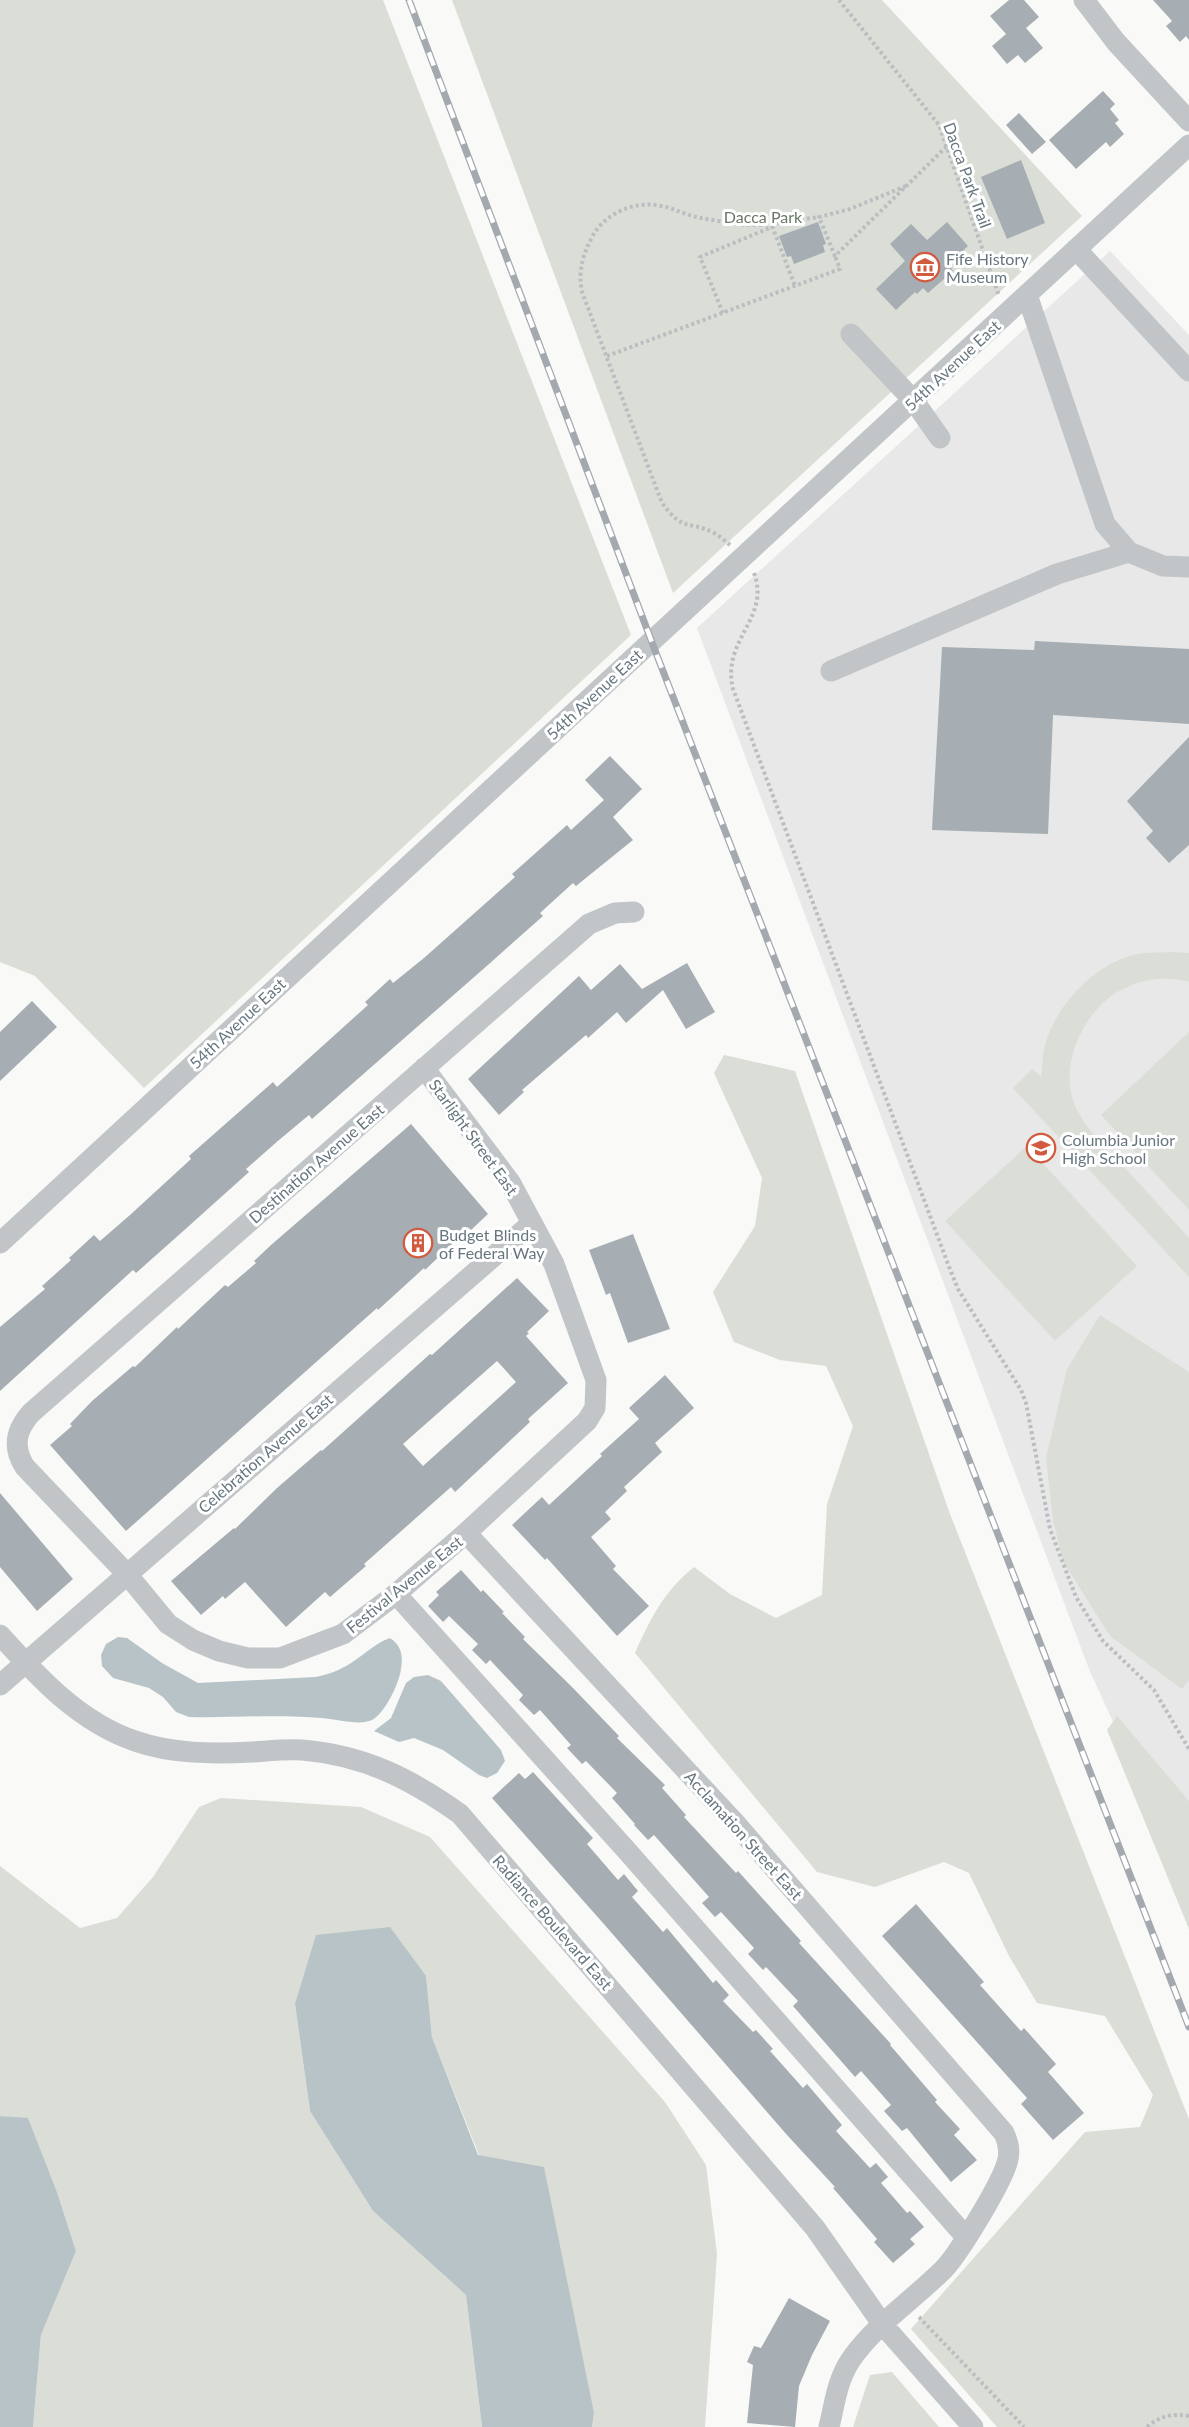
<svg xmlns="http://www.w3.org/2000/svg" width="1189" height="2427" font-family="Lato,sans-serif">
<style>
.built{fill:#e7e8e7}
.green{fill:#daded7}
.water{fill:#b8c3c7}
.building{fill:#a6aeb3;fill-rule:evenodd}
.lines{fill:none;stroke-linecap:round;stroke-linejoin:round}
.path{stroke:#bbbec0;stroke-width:4;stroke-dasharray:3 3;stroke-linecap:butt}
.minor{stroke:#c1c5c8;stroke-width:21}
.rail-casing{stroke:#a3a9ae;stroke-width:7}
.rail{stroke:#fff;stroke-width:4.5;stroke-dasharray:14;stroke-linecap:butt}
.labels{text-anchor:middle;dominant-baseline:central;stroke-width:6;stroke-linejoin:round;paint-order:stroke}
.street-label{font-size:16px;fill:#66767f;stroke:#fff}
.park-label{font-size:16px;fill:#697866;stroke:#fff}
.poi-label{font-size:16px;fill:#66767f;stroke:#fff;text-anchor:start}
</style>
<rect width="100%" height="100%" fill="#f9f9f7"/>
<!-- built -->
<path class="built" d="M1110,251L1189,335V1889L1089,1669L697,628Z"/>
<!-- green -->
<path class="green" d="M0,0H383L631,635L144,1088L35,976L0,962Z
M452,0H882L1082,216L673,593Z
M1170,952L1189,953V982C1160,974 1127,981 1104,1002C1076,1028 1059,1074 1077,1110C1089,1133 1109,1152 1127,1170C1148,1193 1168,1215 1189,1238V1277L1013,1088L1032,1069L1041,1077C1043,1067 1042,1055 1045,1045C1057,1004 1094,964 1137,954C1147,952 1159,953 1170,952Z
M1189,1032V1210L1101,1115Z
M724,1055L795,1071L950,1514L1189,2119V2427H997L911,2329L1085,2132L1140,2127L1153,2095L1105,2016L1037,2003L1009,1956L969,1873L944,1862L875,1887L817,1872L635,1653C650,1619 665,1590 694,1567L730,1594L776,1618L822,1595L827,1504L853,1426L826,1366L780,1360L734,1342L713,1292L755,1226L762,1178L714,1073Z
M1027,1146L1137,1266L1055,1341L945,1221Z
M1100,1315L1189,1372V1680L1182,1689L1110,1636L1063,1561L1053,1520L1046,1458L1067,1369Z
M1117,1716L1189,1801V1929L1107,1730Z
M221,1798L361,1807L430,1837L665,2102L706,2165L717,2254L705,2427H592L594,2413L479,2155L432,2037L426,1976L295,2004L310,2111L373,2211L466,2295L482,2427H33L41,2335L76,2251L57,2192L28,2119L0,2116V1866L80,1928L117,1918L153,1877L199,1807Z
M892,2372L939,2427H853L870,2375Z"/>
<!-- water -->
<path class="water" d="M118,1637L127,1638L162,1663L198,1683L315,1677C326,1675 336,1672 346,1666C361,1658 373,1644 390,1638C402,1646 403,1656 401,1669C399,1684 385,1713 372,1720C360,1726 336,1719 322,1718C278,1714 234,1718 189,1717L176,1712L163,1697L149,1688L113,1678L102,1666L101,1655L106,1644Z
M428,1675L441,1681L501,1750L505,1761L497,1773L487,1778L479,1775L443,1750L414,1738L399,1742L374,1731L391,1718L406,1683L414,1677Z
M390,1927L426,1976L432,2037L478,2155L544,2167L594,2413L592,2427H482L466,2295L373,2211L310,2111L295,2004L316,1935Z
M0,2116L28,2118L57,2192L76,2251L41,2335L33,2427H0Z"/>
<!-- building -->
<path class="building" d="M1009,0H1024L1039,17L1026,28L1043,48L1025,63L1018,55L1007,64L992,46L1006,34L990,16Z
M1153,0H1189V40L1186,36L1180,42L1166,26L1172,21Z
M1103,91L1115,104L1110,109L1119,120L1115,123L1124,134L1110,147L1106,142L1076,169L1049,140Z
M1019,113L1046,142L1032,154L1006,125Z
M1021,160L1045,223L1007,239L981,177Z
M818,222L826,244L823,245L825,252L794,264L791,256L787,257L779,236Z
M947,222L968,246L949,264L953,271L928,293L923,288L917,294L915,292L896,310L876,289L905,261L890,244L911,224L927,240Z
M1035,641L1189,649V724L1053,715L1048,834L932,830L942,647L1034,650Z
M1189,737V845L1169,863L1146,838L1153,831L1127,801Z
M610,756L642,789L613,817L633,840L576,886L573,883L540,913L543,916L489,964L312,1119L309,1115L279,1140L246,1169L249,1172L190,1225L136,1273L133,1270L0,1391V1327L45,1289L42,1286L71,1260L69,1258L94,1235L100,1241L130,1215L191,1159L189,1156L273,1082L277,1087L368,1005L365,1002L390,979L393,983L424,958L515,877L512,874L567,825L571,830L604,800L585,780Z
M687,963L715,1012L686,1029L663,990L626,1023L617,1012L588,1038L586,1035L522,1090L524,1092L499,1115L468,1079L579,976L591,990L620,964L642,989Z
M32,1001L57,1027L0,1081V1032Z
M411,1124L488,1214L471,1230L469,1228L425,1270L424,1268L378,1310L377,1308L126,1531L50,1445L72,1426L70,1424L92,1401L133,1366L135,1367L177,1327L178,1329L225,1285L228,1287L256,1263L254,1261L271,1245Z
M633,1234L670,1329L628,1343L610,1293L606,1295L589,1250Z
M517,1278L549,1311L527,1332L529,1333L526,1336L568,1383L528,1419L530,1422L455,1492L451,1487L364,1564L366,1566L330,1597L325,1592L286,1627L245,1582L225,1599L223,1596L201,1615L171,1581L234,1528L235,1529L277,1488L321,1450L322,1451L430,1354L432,1355ZM497,1361L516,1382L423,1466L403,1444Z
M665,1375L694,1408L655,1443L662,1452L624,1487L627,1491L605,1512L611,1519L591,1537L616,1566L613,1569L649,1606L617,1636L547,1558L545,1560L512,1525L542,1497L549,1505L602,1456L600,1454L639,1419L629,1408Z
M0,1493L73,1579L37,1611L0,1567Z
M461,1570L481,1592L483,1590L504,1612L502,1613L525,1637L523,1639L573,1688L619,1736L617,1738L665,1785L662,1788L686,1815L684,1817L736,1873L738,1871L801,1941L799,1943L891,2044L890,2045L937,2100L935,2102L960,2129L954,2135L977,2160L951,2182L907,2128L902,2131L884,2111L891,2105L861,2071L855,2077L793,2006L798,2001L766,1967L763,1970L748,1954L754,1948L721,1912L715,1917L702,1903L709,1897L654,1835L648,1840L634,1825L635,1824L612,1798L617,1793L586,1761L582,1764L567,1748L571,1745L540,1710L534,1715L519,1700L523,1695L490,1660L486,1664L472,1650L478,1644L449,1616L443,1622L428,1606L439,1595L436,1592Z
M533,1772L593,1838L587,1844L618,1880L624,1874L638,1891L632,1897L663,1932L667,1928L713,1983L716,1980L729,1995L723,2001L753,2032L756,2030L773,2049L770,2051L803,2088L807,2084L842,2125L836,2131L870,2168L876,2163L888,2177L881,2183L907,2213L910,2211L924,2227L910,2239L915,2244L893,2263L874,2242L877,2239L833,2188L835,2187L787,2135L603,1923L492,1798L519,1773L525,1779Z
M916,1904L984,1982L980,1985L1021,2031L1024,2028L1056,2064L1048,2072L1084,2113L1053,2140L1021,2104L1027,2098L882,1936Z
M789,2298L830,2321L812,2355L799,2386L795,2427L747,2423L753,2365L747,2362L754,2346L761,2348Z"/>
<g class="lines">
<!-- path -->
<path class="path" d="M839,0L939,125L999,296
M906,186L850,209L819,217L835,256L946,147
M772,226L795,286
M723,313L700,257L772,227
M607,356L840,269L835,256
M730,545C725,541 720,536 714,533C689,520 684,533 662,503L582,292C578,273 582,257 591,239C603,214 634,200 661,206C673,208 684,214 696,217C712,220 730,223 746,225C769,226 796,220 819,217
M754,573C771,619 721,639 733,689L951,1272L958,1289L1021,1390L1026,1403L1050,1529L1076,1597L1103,1641L1154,1690L1189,1749
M919,2317L1024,2427
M1147,2427C1160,2416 1172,2413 1189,2416"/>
<!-- minor -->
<path class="minor" d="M1084,0L1116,42L1189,121
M1076,249L1189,371
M1027,295L1105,524L1129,552L1163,566L1189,567
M851,334L914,401L940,438
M831,671L1057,574L1129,552
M424,1068L510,1182L554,1264L596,1380L595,1408L587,1421L466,1533L396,1594L343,1634L280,1658H248L219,1651L193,1640L168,1624L126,1573L25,1467C12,1447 16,1430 31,1413L589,924L615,913L634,912
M0,1243L1189,145
M466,1533L736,1824L1004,2133C1008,2142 1010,2149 1008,2159C1004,2180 959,2253 944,2269C914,2299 876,2324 852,2358C837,2379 835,2403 829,2427
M396,1594L628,1852L966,2237
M0,1635C38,1677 79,1722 135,1741C172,1754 213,1754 252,1752C268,1751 286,1749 302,1750C364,1755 411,1779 460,1814L815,2228L883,2325L973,2427
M0,1685L532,1223"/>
<!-- rail casing -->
<g class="rail-casing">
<path id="rail" d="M409,0L656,653L1189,2027"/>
</g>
<!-- rail -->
<use href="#rail" class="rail"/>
</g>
<!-- icons -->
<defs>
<g id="museum-ring" transform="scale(1.5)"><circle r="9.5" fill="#fff" stroke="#d25a3e" stroke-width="1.5"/><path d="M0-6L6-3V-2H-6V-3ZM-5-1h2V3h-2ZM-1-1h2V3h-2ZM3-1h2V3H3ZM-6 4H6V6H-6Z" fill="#d25a3e"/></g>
<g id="school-ring" transform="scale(1.5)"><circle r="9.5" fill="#fff" stroke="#d25a3e" stroke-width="1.5"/><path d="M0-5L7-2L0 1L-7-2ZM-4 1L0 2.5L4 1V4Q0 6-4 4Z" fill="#d25a3e"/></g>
<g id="building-ring" transform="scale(1.5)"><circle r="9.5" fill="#fff" stroke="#d25a3e" stroke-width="1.5"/><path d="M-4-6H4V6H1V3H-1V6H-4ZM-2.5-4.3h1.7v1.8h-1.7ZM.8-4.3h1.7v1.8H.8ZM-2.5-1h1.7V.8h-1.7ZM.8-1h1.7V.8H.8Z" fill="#d25a3e"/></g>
</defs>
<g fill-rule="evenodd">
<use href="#museum-ring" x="925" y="267"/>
<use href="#school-ring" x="1041" y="1148"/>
<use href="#building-ring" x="418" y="1243"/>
</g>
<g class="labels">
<!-- street labels -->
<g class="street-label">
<text transform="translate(968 175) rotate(70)">Dacca Park Trail</text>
<text transform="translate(952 365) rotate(-43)">54th Avenue East</text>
<text transform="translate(594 694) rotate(-43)">54th Avenue East</text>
<text transform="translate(237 1023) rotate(-43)">54th Avenue East</text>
<text transform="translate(474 1137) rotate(54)">Starlight Street East</text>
<text transform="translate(316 1163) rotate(-41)">Destination Avenue East</text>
<text transform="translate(265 1453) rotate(-41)">Celebration Avenue East</text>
<text transform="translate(404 1584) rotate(-39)">Festival Avenue East</text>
<text transform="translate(744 1835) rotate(48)">Acclamation Street East</text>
<text transform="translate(553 1922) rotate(49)">Radiance Boulevard East</text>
</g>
<!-- park labels -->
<g class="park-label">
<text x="763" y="216">Dacca Park</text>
</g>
<!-- poi labels -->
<g class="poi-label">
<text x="946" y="258">Fife History<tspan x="946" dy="18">Museum</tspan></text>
<text x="1062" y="1139">Columbia Junior<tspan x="1062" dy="18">High School</tspan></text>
<text x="439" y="1234">Budget Blinds<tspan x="439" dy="18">of Federal Way</tspan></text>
</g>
</g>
</svg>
